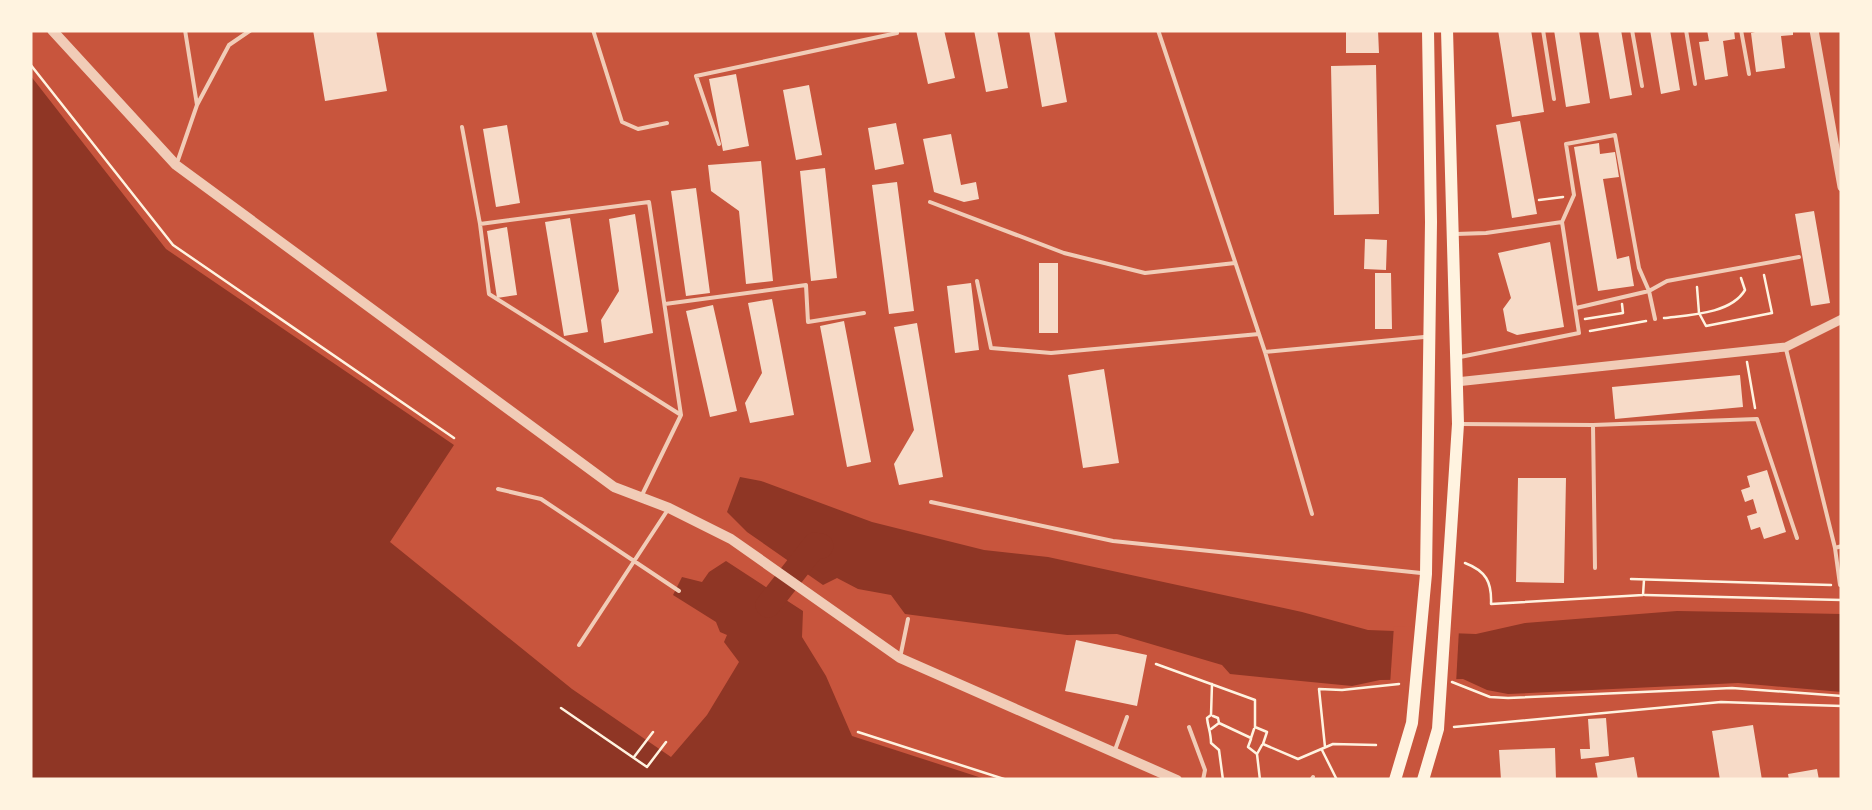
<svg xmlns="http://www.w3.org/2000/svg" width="1872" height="810" font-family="'Alegreya Sans',sans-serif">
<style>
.water{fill:#8f3625}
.pier{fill:#c8553d}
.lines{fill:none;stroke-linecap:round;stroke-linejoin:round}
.river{stroke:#8f3625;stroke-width:25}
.building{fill:#f7dbc8}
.path{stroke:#fff3e0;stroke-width:2.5}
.service{stroke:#f1ccb7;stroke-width:4}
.minor{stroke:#f1ccb7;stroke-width:9}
.tertiary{stroke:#f1ccb7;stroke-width:10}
.secondary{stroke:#fff3e0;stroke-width:12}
</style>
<rect width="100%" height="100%" fill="#c8553d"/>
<!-- water -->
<path class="water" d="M30,75L166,249L454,445L390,542L572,689L671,757L707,715L739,662L724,642L727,635L720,632L716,622L673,595L682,577L702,582L709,572L726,561L803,611L802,637L826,676L852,736L988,780H30Z
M740,477L761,481L872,522L984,550L1048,557L1302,612L1368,630L1476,634L1525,623L1677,611L1842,614V692L1738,683L1508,694L1487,690L1463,679L1380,680L1352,686L1230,674L1222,665L1117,634L1067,635L905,614L891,595L858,589L837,578L823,585L747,532L727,512Z"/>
<!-- pier -->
<path class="pier" d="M1394,626L1459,629L1456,684L1390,685Z"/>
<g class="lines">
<!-- river -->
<path class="river" d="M768,605L815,545L821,546"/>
</g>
<!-- building -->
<path class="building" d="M313,30H376L387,91L325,101Z
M916,30H944L955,78L928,84Z
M974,30H997L1008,88L986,92Z
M1029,30H1054L1067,102L1042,107Z
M1346,30H1378L1379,53H1346Z
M1498,30H1531L1544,112L1512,117Z
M1554,30H1579L1590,103L1566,107Z
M1598,30H1621L1632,95L1610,99Z
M1650,30H1670L1680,90L1661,94Z
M1707,30H1734L1735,39L1723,41L1728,76L1705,80L1699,42L1709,41Z
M1763,30H1793V35L1781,36L1785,68L1756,72L1751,33Z
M1376,65L1379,214L1334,215L1331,66Z
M736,74L749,146L723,151L709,79Z
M809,85L822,155L796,160L783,90Z
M1520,121L1537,214L1512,218L1496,125Z
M896,123L904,164L875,170L868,128Z
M507,125L520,203L496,207L483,129Z
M951,134L961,185L976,182L979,199L964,202L934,192L923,139Z
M1599,143L1600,154L1615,152L1619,177L1603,179L1617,259L1629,256L1634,286L1598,291L1574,147Z
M761,161L773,281L746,284L739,211L711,191L708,165Z
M825,168L837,278L811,281L800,171Z
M897,182L914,311L889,314L872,185Z
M696,188L710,293L686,296L671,191Z
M1814,211L1830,303L1811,306L1795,214Z
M635,214L653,333L604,343L601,320L619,291L609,219Z
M570,218L588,332L564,336L545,222Z
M507,227L517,295L497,298L487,231Z
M1365,239L1387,240L1386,270L1364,269Z
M1550,242L1564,327L1517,335L1507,331L1503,309L1511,298L1498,253Z
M1039,263H1058V333H1039Z
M1375,273H1391L1392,329H1375Z
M971,283L979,350L955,353L947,286Z
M772,299L794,415L750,423L745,403L762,373L748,303Z
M713,305L737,411L710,417L686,311Z
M844,321L871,462L847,467L820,326Z
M917,323L943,477L899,485L894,464L914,430L894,327Z
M1104,369L1119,463L1083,468L1068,375Z
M1740,375L1743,407L1615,419L1612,387Z
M1767,470L1786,532L1764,539L1760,527L1751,530L1747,516L1757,513L1753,499L1745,502L1741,490L1750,487L1747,476Z
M1518,478H1566L1564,583L1516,582Z
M1076,640L1147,655L1137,706L1065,691Z
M1606,718L1609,756L1581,759L1580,749H1590L1588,719Z
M1753,725L1762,780H1720L1712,731Z
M1555,748L1556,780H1501L1499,750Z
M1634,757L1638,780H1598L1595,763Z
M1817,769L1819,780H1789L1788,774Z"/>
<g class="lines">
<!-- path -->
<path class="path" d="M30,64L173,245L454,438
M1539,200L1563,197
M1697,287L1699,313L1706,326L1772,313L1764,275
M1664,318C1689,315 1731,314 1745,290L1741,278
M1585,319L1623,313L1622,304
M1590,331L1646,321
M1747,362L1755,408
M1465,563C1486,571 1492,582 1491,604L1643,595L1644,580
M1631,579L1831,585
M1645,595L1842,600
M1156,664L1255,700V727L1267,732L1263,744L1298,759L1333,744L1376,745
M1452,682L1490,697L1508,698L1732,688L1842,696
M1212,684L1211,715L1207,718C1208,727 1211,733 1211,743L1219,750L1223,780
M561,708L647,767L666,742
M1219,723L1251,738L1254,729
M1454,727L1721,702L1842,706
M1211,729L1219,723L1218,718L1213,716
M858,732L1007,780
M1251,739L1248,747L1257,754
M1325,747L1319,689L1342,690L1399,684
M1322,750L1337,780
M634,757L653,732
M1260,780L1257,754L1262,745"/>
<!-- service -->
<path class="service" d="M593,30L622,122L638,129L667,123
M1158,30L1265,352L1312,514
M1543,30L1554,99
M1632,30L1642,86
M1686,30L1695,84
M1741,30L1749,74
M197,105L229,45L251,30
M462,127L480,224L649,202L681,415L641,497
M719,144L696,76L897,33L896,30
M178,160L197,105L185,30
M930,202L1064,253L1145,273L1235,263
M1562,222L1574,195L1566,144L1615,135L1639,268L1649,291L1655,319
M480,224L489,294L681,415
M1456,234L1486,233L1562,222L1579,333L1460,357
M977,281L991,348L1051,353L1259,334
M665,304L806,285L808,322L864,313
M1576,308L1649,291L1667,281L1799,257
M1786,349L1835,548
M1265,352L1424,337
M1460,424L1593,425L1595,568
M1593,425L1757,419L1797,538
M498,489L541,499L679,591
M931,502L1113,541L1421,573
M1840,585L1835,548L1842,546
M579,645L667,511
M901,653L908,619
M1189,727L1205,770L1203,780
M1115,750L1127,717
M1311,780L1313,777"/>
<!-- minor -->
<path class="minor" d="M1814,30L1842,187
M1456,382L1786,347L1842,319"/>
<!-- tertiary -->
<path class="tertiary" d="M52,30L176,165L614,487L669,508L731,539L900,658L1177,780"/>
<!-- secondary -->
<path class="secondary" d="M1395,780L1412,723L1426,574L1431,222L1428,30
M1423,780L1438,729L1458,424L1447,30"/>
</g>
<!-- border -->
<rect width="1872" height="810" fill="none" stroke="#fff3e0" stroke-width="65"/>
</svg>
